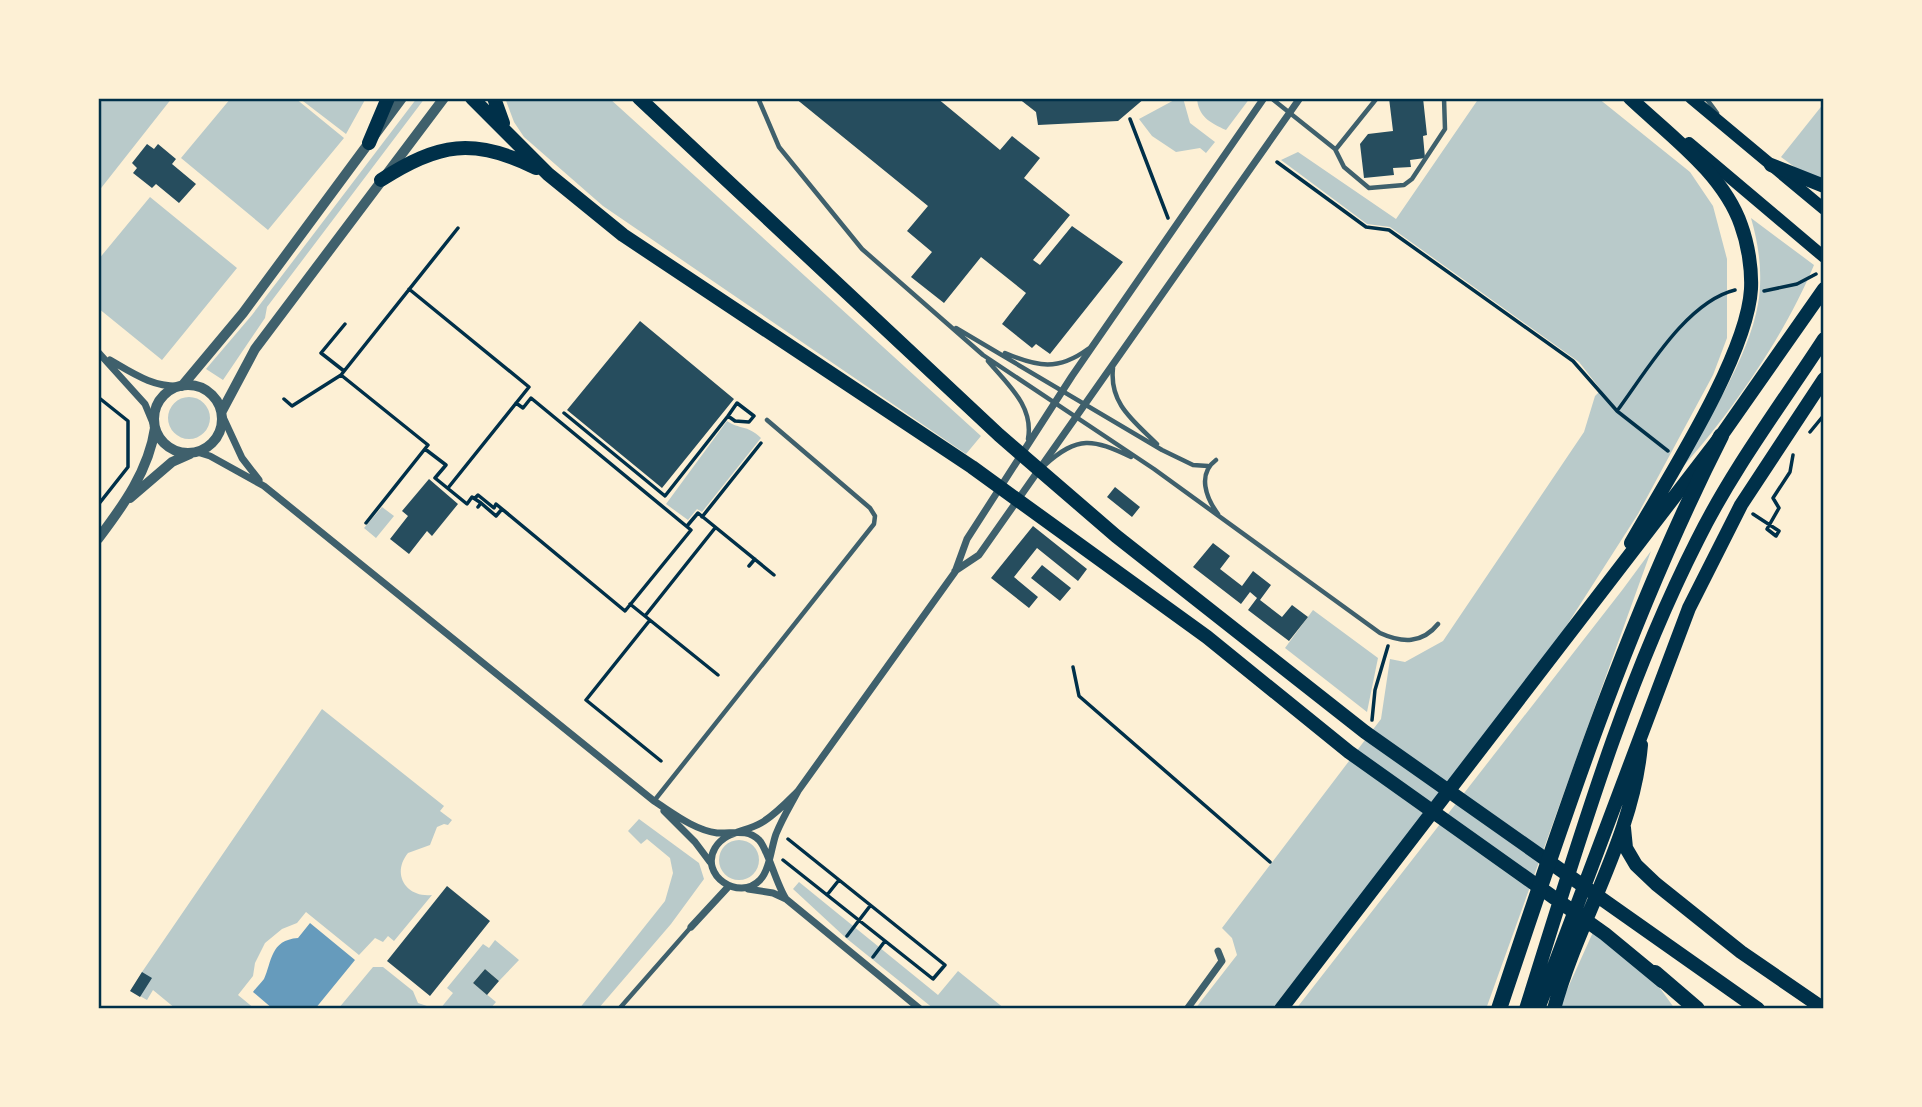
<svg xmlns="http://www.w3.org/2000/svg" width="1922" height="1107" font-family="'Noto Sans',sans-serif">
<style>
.green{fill:#b9caca}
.water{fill:#669bbc}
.building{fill:#264d5e}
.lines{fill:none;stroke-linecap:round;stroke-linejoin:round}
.path{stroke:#003049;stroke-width:3.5}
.service{stroke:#3f606c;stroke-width:4.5}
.minor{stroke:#3f606c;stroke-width:7}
.tertiary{stroke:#3f606c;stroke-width:10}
.secondary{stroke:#003049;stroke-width:12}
.trunk{stroke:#003049;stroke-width:14}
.motorway{stroke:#003049;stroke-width:16}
.neatline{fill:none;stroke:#003049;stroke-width:2.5}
</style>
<rect width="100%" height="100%" fill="#fdf0d5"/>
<!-- green -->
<path class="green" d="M98,98H172L98,192Z
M231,98H295L344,138L268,230L181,158Z
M299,98H366L346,134Z
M417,98H425L267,307L265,318L223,380L206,369L252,315Z
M505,98H609L981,436L966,454L603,206L524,137L514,122Z
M1178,98H1183L1190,123L1215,142L1206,153L1200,148L1176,152L1152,136L1139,119Z
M1197,98H1250L1226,130C1210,123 1198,116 1197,98Z
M1479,98H1598L1690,172L1713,206L1727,259V338L1713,375L1638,514L1558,639L1455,775L1272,1009H1195L1237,955L1232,938L1222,928L1381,719L1390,659L1405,662L1443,641L1584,432L1595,396L1601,390L1579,362L1390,227L1367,224L1281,160L1298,152L1396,219Z
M1824,103V181L1800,171L1781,157Z
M150,197L237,268L162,360L98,308V260Z
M1751,218L1814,265C1785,335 1730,415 1679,471C1706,424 1749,357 1758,304C1763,276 1759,245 1751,218Z
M168 418a21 21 0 1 1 42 0a21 21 0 1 1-42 0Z
M727,421C740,430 746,424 761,438L702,512L697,509L688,520L666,504Z
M382,507L394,516L376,538L364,528Z
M1651,551L1486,1009H1296L1623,589Z
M1313,610L1378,658L1367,712L1285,648Z
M322,709L444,806L440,811L452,820L448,825L444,824L437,827L430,845L408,853C391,874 406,898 432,895L394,941L388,936L383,942L375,938L359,955L306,912L297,923L282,929L265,943L255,963L253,976L238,995L255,1009H176L153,990L147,1000L131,991L142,972Z
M639,819L699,863L704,879L671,924L598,1009H579L665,901L673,873L670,858L647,839L641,844L628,831Z
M719 860a20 20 0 1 1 40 0a20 20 0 1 1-40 0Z
M799,882L938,995L958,971L1005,1009H934L846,938L793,889Z
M1594,930L1657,984L1675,1009H1562V1001Z
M495,940L519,960L499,981L485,969L473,983L496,1002L490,1009H440L453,993L447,988L483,944L489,948Z
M373,967H383L413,991L418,1003L436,1009H338Z"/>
<!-- water -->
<path class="water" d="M310,923L355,960L315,1009H273L253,992C256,988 261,983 264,979C272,962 270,940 298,938Z"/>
<!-- building -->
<path class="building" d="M795,98H937L1000,150L1012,136L1040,158L1024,178L1070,215L1033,260L1040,265L1072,226L1123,262L1050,354L1036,344L1032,348L1002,324L1026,293L981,257L944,303L911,277L932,252L907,231L928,206Z
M1018,98H1145L1118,121L1038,125L1036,112Z
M1389,98H1423L1427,135L1423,136L1425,158L1410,160L1411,167L1393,168L1394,175L1364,178L1360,144L1368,134L1393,131Z
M147,144L154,149L158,144L176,159L172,164L196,184L179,203L156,184L152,188L133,173L137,168L132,163Z
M640,321L734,399L662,488L567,410Z
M429,479L458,504L432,536L427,531L409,554L390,539L408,516L402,511Z
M1115,487L1140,507L1132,517L1107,497Z
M1033,526L1087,569L1078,581L1037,548L1014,577L1038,597L1029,608L991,578Z
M1213,543L1230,556L1220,569L1242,586L1253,571L1271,585L1260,600L1282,617L1292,605L1308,617L1289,641L1248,610L1257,598L1250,592L1241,604L1193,567Z
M1042,565L1071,588L1060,601L1031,578Z
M447,886L490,921L430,996L387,961Z
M485,969L499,981L487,995L473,983Z
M142,972L152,978L140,997L130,991Z"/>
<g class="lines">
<!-- path -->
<path class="path" d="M1130,119L1168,218
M1277,162L1366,227L1389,230L1573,361L1617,411L1668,451
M409,289L529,387L448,488
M1764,291L1797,284L1816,274
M344,371L321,353L345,324
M341,375L428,445L366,523
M98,397L128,421V467L98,505
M284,399L292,406L341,375L458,228
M1617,411C1646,372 1686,302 1735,290
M564,413L665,496L728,416L737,403L754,416L749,422L735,421L728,416
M1810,432L1824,415
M425,449L446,465L435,478L467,504L472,497L481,503L478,507
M475,498L478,495L494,508L496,504L625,611L691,530L531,398L523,408L516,403
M481,503L496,516L502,509
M1753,514L1779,531L1776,536L1767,529L1779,508L1773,498L1790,472L1793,455
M702,517L761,443
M687,526L698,513L774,575
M749,566L755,559
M630,604L718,675
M645,616L715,528
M650,620L586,700L661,761
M1073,667L1079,696L1270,862
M1372,720L1375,690L1388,646
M783,860L933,979L945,965L788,839
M827,895L839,880
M847,936L870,906
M873,957L885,941"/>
<!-- service -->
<path class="service" d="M758,98L779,147L862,249L983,355L1154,469L1380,633C1402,643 1422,644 1438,624
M1271,98L1335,149L1344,167L1369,188L1404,185L1412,179L1445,129L1444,98
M1706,98L1717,113
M1336,149L1377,98
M956,328L1162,450L1193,465L1208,466
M1005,353C1038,367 1058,371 1088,349
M988,361C1008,385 1034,406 1028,439
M1113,368C1109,404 1134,421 1157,444
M1216,460C1197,474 1206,498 1218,514
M1045,465C1078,435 1093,439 1131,457
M654,801L874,524L875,516L870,508L767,420
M619,1009L691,927"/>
<!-- minor -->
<path class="minor" d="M98,352L145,404L155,428
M110,360C134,374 154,388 182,386
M223,417L242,458L259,480
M197,452L210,456L264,486L654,801C673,813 694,830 717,833C732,834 747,828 759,840C767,847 776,884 786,899
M955,571L979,555L1300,98
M798,791C786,803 775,815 761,823C746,832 725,831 715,848C699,875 739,902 760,880C770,869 771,848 776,834C782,819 790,806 798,791L955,572L967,539L1072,376L1264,98
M664,811L695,842L710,862
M748,889L773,893L786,899L920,1009
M691,927L729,886
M1187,1009L1222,961L1218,951"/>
<!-- tertiary -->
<path class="tertiary" d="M154 419a34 34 0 1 1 68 0a34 34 0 1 1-68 0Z
M182,386L243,313L402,98
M222,411L255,349L444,98
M130,498L172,462L190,454
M98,539C123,506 149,470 155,428"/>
<!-- secondary -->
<path class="secondary" d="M1691,98L1824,209
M1689,143L1824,257"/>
<!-- trunk -->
<path class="trunk" d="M472,98L548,174L623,235L972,467L1207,637L1349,752L1605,934L1662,981
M494,98L503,123
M639,98L999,435L1116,536L1365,732L1758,1009
M1630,98C1669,135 1723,173 1741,225C1748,244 1752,269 1751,289C1747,357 1666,481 1631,543
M369,143L388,98
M1771,165L1824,186
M381,180C438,143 474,137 536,168
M1624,828L1626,848L1636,865L1656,884L1741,952L1824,1009
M1281,1009L1721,436L1824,289
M1526,1009C1576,851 1622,689 1697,541C1732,470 1781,405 1824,339
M1538,1009L1689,608L1741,505L1824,379
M1554,1009C1578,920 1633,838 1641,745"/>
<!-- motorway -->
<path class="motorway" d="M1655,973L1697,1009
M1499,1009C1564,814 1628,619 1721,436"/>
</g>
<!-- border -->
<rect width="1922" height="1107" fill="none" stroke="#fdf0d5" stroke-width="200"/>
<rect x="100" y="100" width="1722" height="907" class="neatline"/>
</svg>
